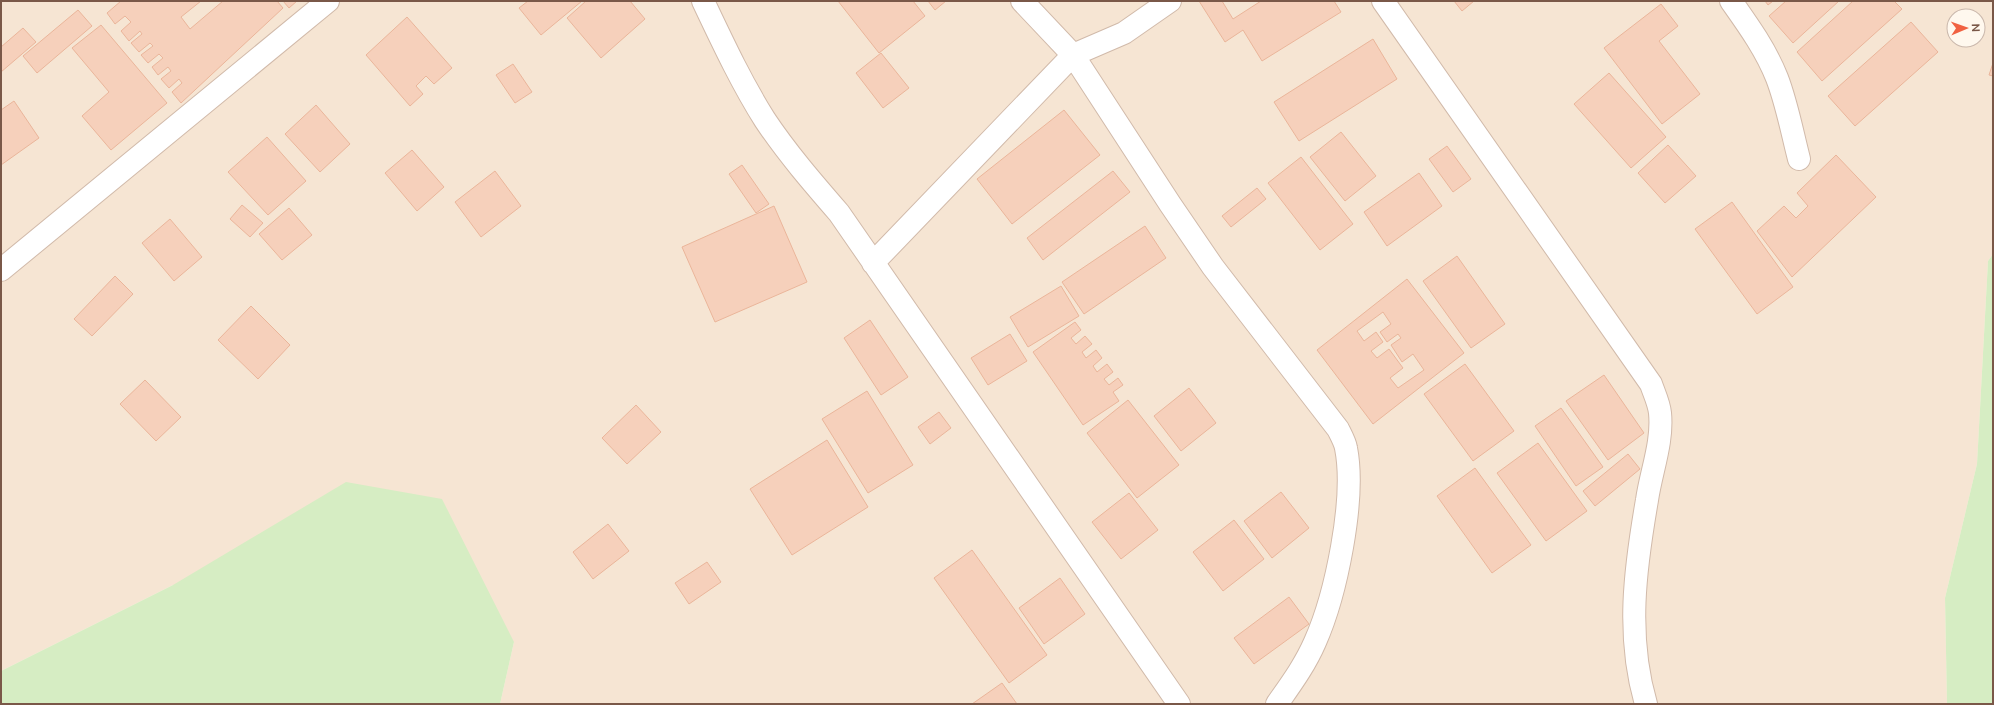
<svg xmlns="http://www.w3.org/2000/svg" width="1994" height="705" font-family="Mulish,sans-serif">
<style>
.residential{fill:#f6e5d3;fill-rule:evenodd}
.green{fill:#d6edc3}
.building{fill:#f6d0bb;stroke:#eab59a;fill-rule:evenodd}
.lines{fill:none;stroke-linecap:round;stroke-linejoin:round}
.minor-casing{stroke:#d1baaa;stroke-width:24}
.minor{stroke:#fff;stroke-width:22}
</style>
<rect width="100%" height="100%" fill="#fef4e6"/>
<!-- residential -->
<path class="residential" d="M1,1H1993V254L1988,261L1977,464L1945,598L1947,704H500L514,642L173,585L1,671ZM1954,16H1978V40H1954Z"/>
<!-- green -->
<path class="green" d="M1993,254V704H1947L1945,598L1977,464L1988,261Z
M346,482L442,499L514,642L500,704H1V671L173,585Z"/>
<!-- building -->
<path class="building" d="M121,1H201L181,17L190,29L223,1H277L283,8L181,103L172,92L182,83L179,79L169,88L161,79L171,71L168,67L158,75L152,67L163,58L159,54L148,63L141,55L153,46L150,43L139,52L131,43L142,34L140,31L129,41L121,31L131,22L125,16L115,24L107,13Z
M283,1H297L289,8Z
M528,1H582L541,35L519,8Z
M586,1H630L645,19L601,58L567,18Z
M838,1H913L925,16L879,53Z
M928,1H946L935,10Z
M1199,1H1222L1233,19L1261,1H1334L1341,12L1262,61L1243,30L1225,42Z
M1454,1H1474L1462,11Z
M1765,1H1773L1768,5Z
M1786,1H1839L1793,43L1769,16Z
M1853,1H1894L1902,9L1822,81L1797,52Z
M1661,4L1678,26L1659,41L1700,94L1662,124L1604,48Z
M78,10L92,26L37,73L23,56Z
M407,17L452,68L434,84L426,76L416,86L423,94L410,106L366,55Z
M1911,22L1938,52L1855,126L1828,96Z
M101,25L167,103L111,150L82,116L109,92L72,48Z
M23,28L36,42L1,72V47Z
M1373,39L1397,79L1299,141L1274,102Z
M881,53L909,88L883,108L856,73Z
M1993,63V76L1989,75Z
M513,64L532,92L515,103L496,75Z
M1609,73L1666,137L1631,168L1574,104Z
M14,101L39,138L1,165V110Z
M316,105L350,144L320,172L285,134Z
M1064,110L1100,155L1012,224L977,179Z
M1341,132L1376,176L1345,201L1310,157Z
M267,137L306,181L268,215L228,172Z
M1668,145L1696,176L1665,203L1638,173Z
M1447,146L1471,179L1453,192L1429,159Z
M412,150L444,187L417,211L385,173Z
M1836,155L1876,197L1792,277L1757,231L1784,206L1796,218L1808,206L1797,193Z
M1301,157L1353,224L1320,250L1268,183Z
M742,165L769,204L756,213L729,174Z
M495,171L521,206L481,237L455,202Z
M1113,171L1130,192L1043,260L1027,238Z
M1419,173L1442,206L1387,246L1364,212Z
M1257,188L1266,199L1231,227L1222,216Z
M1732,202L1793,287L1757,314L1695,229Z
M242,205L263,223L250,237L230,219Z
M774,206L807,282L715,322L682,247Z
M289,208L312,235L282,260L259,234Z
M170,219L202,257L174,281L142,243Z
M1145,226L1166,258L1084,314L1062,282Z
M1457,256L1505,324L1471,348L1423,281Z
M115,276L133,294L92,336L74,319Z
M1407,279L1464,353L1373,424L1317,350ZM1383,312L1391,324L1380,332L1387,342L1398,334L1401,338L1391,345L1402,362L1413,354L1424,370L1398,388L1390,378L1403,368L1389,349L1377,358L1371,351L1383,342L1376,332L1364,341L1357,331Z
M1061,286L1079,316L1028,347L1010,317Z
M251,306L290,345L258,379L218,340Z
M870,320L908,377L881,395L844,338Z
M1075,322L1081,330L1071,338L1076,344L1085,336L1092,344L1082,352L1086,358L1096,350L1102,358L1093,366L1097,372L1107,364L1113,372L1104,379L1109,385L1118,378L1123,385L1113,392L1119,401L1083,425L1033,352Z
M1010,334L1027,361L988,385L971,358Z
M1465,364L1514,431L1473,461L1424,394Z
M1604,375L1644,433L1608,460L1566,401Z
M145,380L181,417L156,441L120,404Z
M1189,388L1216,423L1181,451L1154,416Z
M867,391L913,465L868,493L822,419Z
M1128,400L1179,465L1137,498L1087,433Z
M636,405L661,432L627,464L602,438Z
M1561,408L1603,467L1576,486L1535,426Z
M939,412L951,428L930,444L918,427Z
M827,440L868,507L792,555L750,489Z
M1538,443L1587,511L1546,541L1497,473Z
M1628,454L1640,469L1595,506L1583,491Z
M1475,468L1531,545L1492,573L1437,496Z
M1281,492L1309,528L1272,558L1244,521Z
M1129,493L1158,530L1121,559L1092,522Z
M1234,520L1264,559L1223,591L1193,552Z
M608,524L629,551L593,579L573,552Z
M972,550L1047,655L1009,683L934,578Z
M707,562L721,582L689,604L675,583Z
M1060,578L1085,614L1044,644L1019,608Z
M1289,597L1309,624L1254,664L1234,638Z
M1002,683L1017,704H972Z"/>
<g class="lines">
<!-- minor casing -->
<g class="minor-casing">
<path id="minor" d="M703,1C722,41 741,82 765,120C787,153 813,183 839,213L1179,704
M1022,1L1073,55L1170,204L1213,267L1338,429C1341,435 1345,442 1346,448C1356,499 1336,595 1315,642C1305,665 1291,684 1277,704
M1383,1L1651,384C1654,393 1659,403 1660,413C1663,442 1651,472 1647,500C1635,569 1626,636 1646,704
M1731,1C1748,25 1766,50 1777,78C1787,104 1792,132 1799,159
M873,263L1073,55L1124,33L1170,1
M1,270L328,1"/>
</g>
<!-- minor -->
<use href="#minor" class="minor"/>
</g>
<!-- border -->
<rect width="1994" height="705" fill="none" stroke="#7a5848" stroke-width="4"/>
<!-- north arrow -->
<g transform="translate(1966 28) rotate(88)"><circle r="19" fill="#fff8ee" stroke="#cab8ac"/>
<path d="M0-3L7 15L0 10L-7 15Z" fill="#f16242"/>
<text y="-6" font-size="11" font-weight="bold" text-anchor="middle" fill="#7a5848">N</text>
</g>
</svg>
